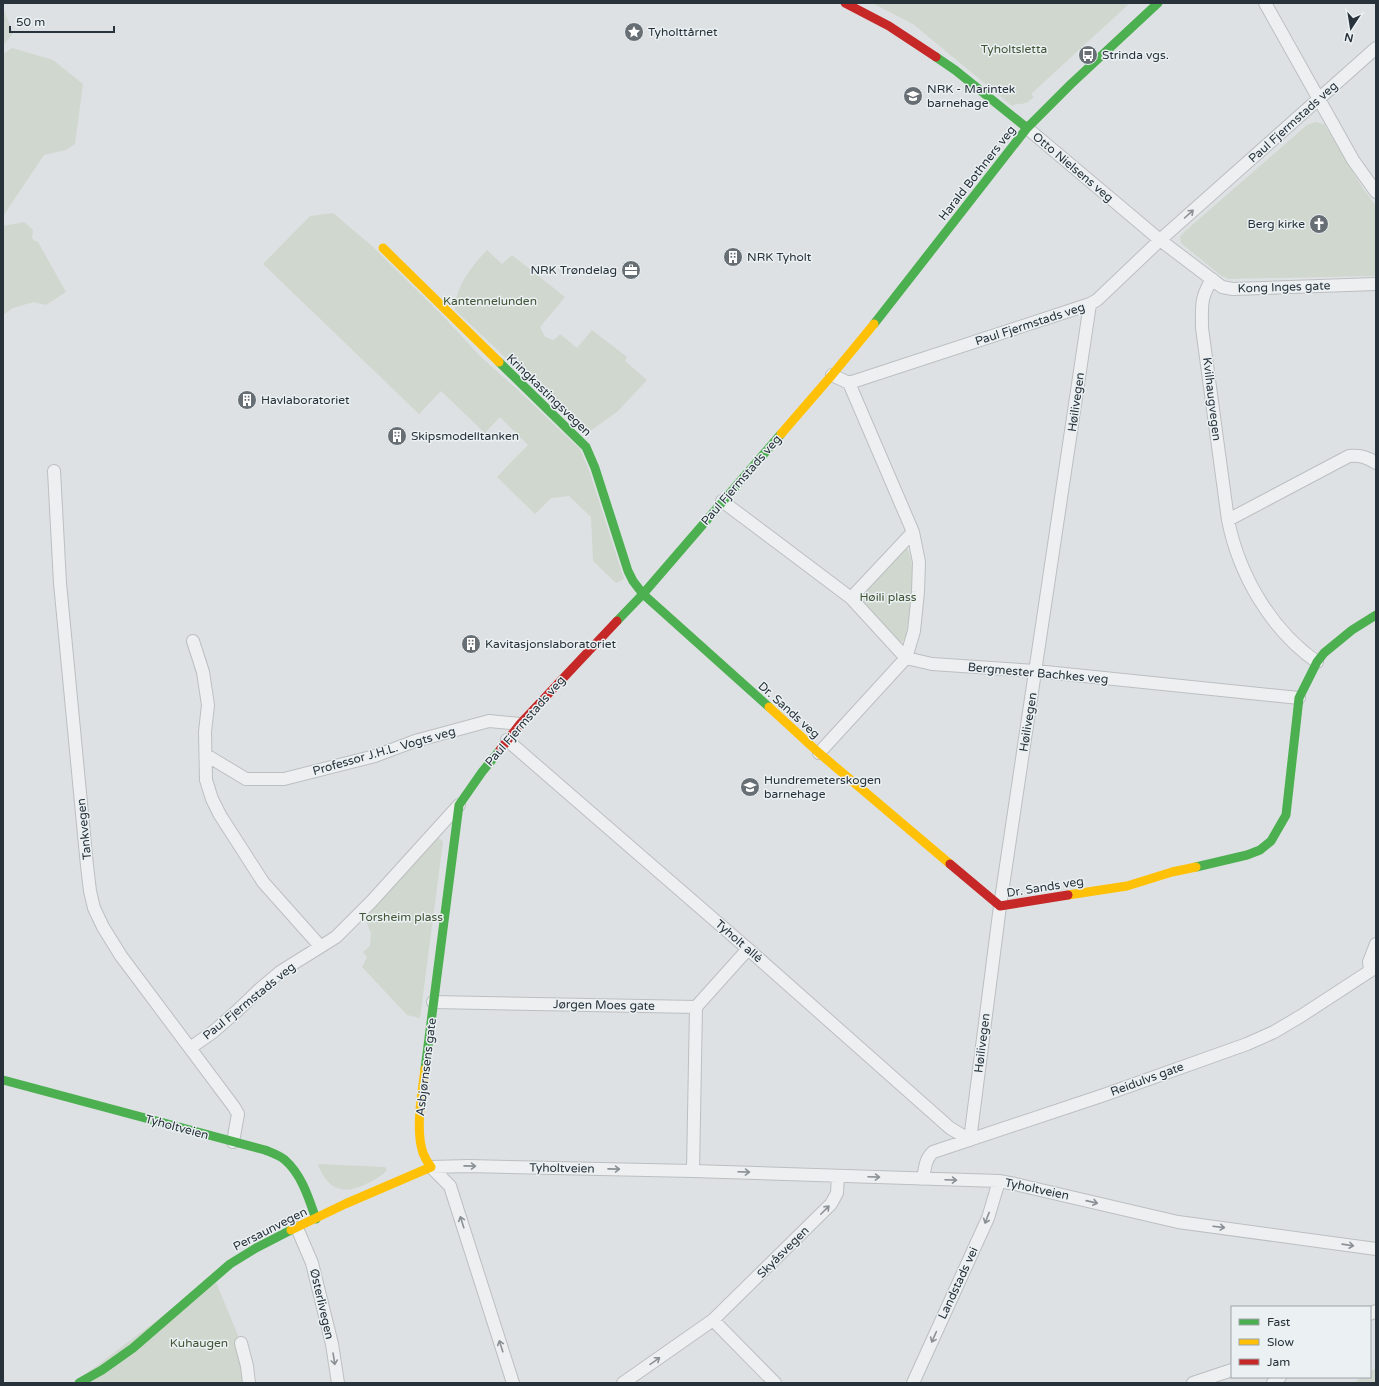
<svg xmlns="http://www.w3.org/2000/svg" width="1379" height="1386" font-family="'Varela Round',sans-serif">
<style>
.green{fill:#d0d7ce;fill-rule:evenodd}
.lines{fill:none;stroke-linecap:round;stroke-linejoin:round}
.street-casing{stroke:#bcbfc1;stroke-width:14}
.street{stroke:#edeff0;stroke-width:12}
.fast{stroke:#4caf50;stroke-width:9}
.slow{stroke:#ffc107;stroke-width:9}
.jam{stroke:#c62828;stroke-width:9}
.oneway{stroke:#8a9095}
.labels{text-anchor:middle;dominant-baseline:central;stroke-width:3;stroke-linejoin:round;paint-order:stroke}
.poi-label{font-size:12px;fill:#27323a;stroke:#ebf0f3;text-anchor:start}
.park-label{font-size:12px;fill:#415535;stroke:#ebf0f3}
.street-label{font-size:12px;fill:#27323a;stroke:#ebf0f3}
</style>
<rect width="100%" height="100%" fill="#dee1e3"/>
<!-- green -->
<path class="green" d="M872,3H1130L1031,94L1034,97C1022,108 1023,101 1012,106L913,24Z
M3,8L13,33L3,46Z
M12,48L53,60L83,84L75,144L66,150L44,155L3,216V54Z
M1315,122L1324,124L1327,129L1362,187L1376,206V276L1228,279L1220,275L1181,243L1180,237L1184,232L1307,125Z
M333,213L372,246L443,316L480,356L519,391L580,449L589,470L624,579L616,583L593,561L591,517L569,496L551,498L535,514L497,477L513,460L441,391L419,414L263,264L310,216ZM500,417L528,445L513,460L485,433Z
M24,222L33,230L32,238L35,241L38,242L66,292L46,305L34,302L13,308L3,315V226Z
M487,250L502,264L512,255L565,297L540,327L545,337L554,340L560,334L577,348L592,330L627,357L625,361L647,380L618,411L586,434L455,310C455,287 472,266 487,250Z
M905,546C919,560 909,611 907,630L905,639L901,643L860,599L859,594Z
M434,832L443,842L420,1018L407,1015L362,967L367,957L363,952L370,946L371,933L362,911Z
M320,1164L385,1167L387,1170C382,1176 374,1180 366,1184C343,1195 328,1190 318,1165Z
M214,1277L241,1343L249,1383H74Z
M1376,1368V1383H1353L1362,1377H1370V1372Z"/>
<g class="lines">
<!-- street casing -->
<g class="street-casing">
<path id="street" d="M1265,3L1353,160L1376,192
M1027,128L1160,240L1222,287L1233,289L1376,284
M1212,279C1200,299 1202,305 1202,328L1228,520C1239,575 1271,630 1317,662
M832,375L849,383L1090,304L1097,300L1160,240L1376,48
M849,383L913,532L919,562L918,592L914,631L906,658
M54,471L60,583L87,866L90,891L94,908L103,927L121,956L145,988L234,1107L238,1114L233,1142
M722,501L851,598L906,658
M1228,520L1349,456C1360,455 1367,457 1376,463
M851,598L913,532
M193,641L203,672L208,705L205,732L206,780L212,799L220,815L263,882L320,946
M507,740L748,949L950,1128L970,1140L1000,906L1090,304
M819,753L906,658L932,664L1036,671L1299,698
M206,755L246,779H284L375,756L415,741L489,721L520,724
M1370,970L1369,962L1376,944
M433,1002L696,1007L748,949
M190,1048L213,1032L237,1011L261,988L280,972L336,937L371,902L459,805
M431,1167L468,1166L693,1171L999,1181L1015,1184L1178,1222L1376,1249
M431,1167L450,1186L513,1383
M693,1171L696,1007
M923,1179C925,1169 925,1159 933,1152L1104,1095L1247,1044L1274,1032L1301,1016L1376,967
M297,1228L312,1263L332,1344L338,1383
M1370,1314L1376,1311
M713,1320L775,1383
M241,1343L247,1366L249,1383
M623,1383L713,1320L831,1204L837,1193L838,1176
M913,1383L988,1218L999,1181
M1193,1383L1232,1370
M1273,1383L1280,1377"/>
</g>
<!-- street -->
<use href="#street" class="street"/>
<!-- fast -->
<path class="fast" d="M936,57L955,70L1027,128
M874,324L1027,128L1071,84L1158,3
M499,362L586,447L595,468L628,571L633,581L643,594L769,707
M617,621L643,594L781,434
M1196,867L1247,855L1260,850L1271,841L1286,815L1299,698L1317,662L1324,653L1352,630L1376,615
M425,1069L459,805L482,772L500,750
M3,1080L265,1150C272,1153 279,1155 285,1160C302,1175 309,1199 316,1219
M79,1383L102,1370L133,1348L230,1264L256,1248L291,1230"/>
<!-- slow -->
<path class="slow" d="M383,248L499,362
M781,434L832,375L874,324
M769,707L819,753L950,864
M1068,895L1127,886L1172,872L1196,867
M291,1230L345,1204L431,1167C428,1163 425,1158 423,1153C415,1130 422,1093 425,1069"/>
<!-- jam -->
<path class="jam" d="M845,3L889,26L936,57
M500,750L520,724L617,621
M950,864L1000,906L1068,895"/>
</g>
<!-- one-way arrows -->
<defs><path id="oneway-shaft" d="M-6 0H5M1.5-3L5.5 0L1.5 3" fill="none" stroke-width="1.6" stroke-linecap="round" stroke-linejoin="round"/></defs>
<g class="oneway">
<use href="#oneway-shaft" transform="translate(1189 214) rotate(-42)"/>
<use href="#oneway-shaft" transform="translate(470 1166) rotate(1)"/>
<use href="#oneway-shaft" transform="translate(614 1169) rotate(1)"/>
<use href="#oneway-shaft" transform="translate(744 1172) rotate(2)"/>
<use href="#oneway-shaft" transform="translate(874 1177) rotate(2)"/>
<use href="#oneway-shaft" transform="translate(951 1180) rotate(2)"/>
<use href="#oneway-shaft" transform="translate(1092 1202) rotate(13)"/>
<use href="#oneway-shaft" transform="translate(825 1210) rotate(-45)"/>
<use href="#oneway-shaft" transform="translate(987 1218) rotate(111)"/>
<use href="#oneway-shaft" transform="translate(462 1222) rotate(-108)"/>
<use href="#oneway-shaft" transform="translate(1219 1227) rotate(7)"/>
<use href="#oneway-shaft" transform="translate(1348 1245) rotate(8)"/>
<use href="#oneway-shaft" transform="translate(934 1337) rotate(114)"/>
<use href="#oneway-shaft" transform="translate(501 1346) rotate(-108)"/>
<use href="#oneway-shaft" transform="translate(334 1359) rotate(81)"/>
<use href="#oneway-shaft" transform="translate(655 1361) rotate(-35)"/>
</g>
<!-- icons -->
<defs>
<g id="sight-disc" transform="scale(1)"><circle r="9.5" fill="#676f75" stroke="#ebf0f3"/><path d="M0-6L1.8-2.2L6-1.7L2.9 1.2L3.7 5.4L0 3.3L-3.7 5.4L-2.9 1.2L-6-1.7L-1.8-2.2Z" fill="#fff"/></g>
<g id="bus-disc" transform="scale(1)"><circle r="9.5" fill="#676f75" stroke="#ebf0f3"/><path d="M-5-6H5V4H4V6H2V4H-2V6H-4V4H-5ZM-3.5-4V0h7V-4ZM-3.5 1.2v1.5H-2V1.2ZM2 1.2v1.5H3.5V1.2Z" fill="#fff"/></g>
<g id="school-disc" transform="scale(1)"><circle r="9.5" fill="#676f75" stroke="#ebf0f3"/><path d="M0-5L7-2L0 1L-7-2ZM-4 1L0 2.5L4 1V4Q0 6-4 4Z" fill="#fff"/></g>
<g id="church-disc" transform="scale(1)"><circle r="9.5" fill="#676f75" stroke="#ebf0f3"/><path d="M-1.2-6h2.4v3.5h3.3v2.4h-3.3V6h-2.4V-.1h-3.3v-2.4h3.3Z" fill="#fff"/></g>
<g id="building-disc" transform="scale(1)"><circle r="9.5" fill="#676f75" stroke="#ebf0f3"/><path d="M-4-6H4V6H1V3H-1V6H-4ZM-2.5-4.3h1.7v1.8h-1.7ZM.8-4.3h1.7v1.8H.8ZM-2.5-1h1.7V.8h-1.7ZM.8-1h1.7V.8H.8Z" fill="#fff"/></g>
<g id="office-disc" transform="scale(1)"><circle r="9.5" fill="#676f75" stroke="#ebf0f3"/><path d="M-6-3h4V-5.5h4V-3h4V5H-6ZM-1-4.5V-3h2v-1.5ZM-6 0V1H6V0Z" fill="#fff"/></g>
</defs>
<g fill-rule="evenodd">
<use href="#sight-disc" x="634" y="32"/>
<use href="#bus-disc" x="1088" y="55"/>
<use href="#school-disc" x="913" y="96"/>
<use href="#church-disc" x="1319" y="224"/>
<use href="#building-disc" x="733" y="257"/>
<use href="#office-disc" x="631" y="270"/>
<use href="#building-disc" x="247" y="400"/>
<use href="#building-disc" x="397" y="436"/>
<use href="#building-disc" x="471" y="644"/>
<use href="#school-disc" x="750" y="787"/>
</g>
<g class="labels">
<!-- poi labels -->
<g class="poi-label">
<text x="648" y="32">Tyholttårnet</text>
<text x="1102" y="55">Strinda vgs.</text>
<text x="927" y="89">NRK - Marintek<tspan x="927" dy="14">barnehage</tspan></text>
<text x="1305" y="224" text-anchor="end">Berg kirke</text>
<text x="747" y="257">NRK Tyholt</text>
<text x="617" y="270" text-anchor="end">NRK Trøndelag</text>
<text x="261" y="400">Havlaboratoriet</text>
<text x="411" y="436">Skipsmodelltanken</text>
<text x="485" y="644">Kavitasjonslaboratoriet</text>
<text x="764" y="780">Hundremeterskogen<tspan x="764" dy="14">barnehage</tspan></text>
</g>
<!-- park labels -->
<g class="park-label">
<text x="1014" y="49">Tyholtsletta</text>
<text x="490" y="301">Kantennelunden</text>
<text x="888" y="597">Høili plass</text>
<text x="401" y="917">Torsheim plass</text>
<text x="199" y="1343">Kuhaugen</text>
</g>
<!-- street labels -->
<g class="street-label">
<text transform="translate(1293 122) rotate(-42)">Paul Fjermstads veg</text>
<text transform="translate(1073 167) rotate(40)">Otto Nielsens veg</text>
<text transform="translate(977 173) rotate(-52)">Harald Bothners veg</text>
<text transform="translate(1284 287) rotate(-2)">Kong Inges gate</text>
<text transform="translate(1030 324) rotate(-18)">Paul Fjermstads veg</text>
<text transform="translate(549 395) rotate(44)">Kringkastingsvegen</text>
<text transform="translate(1212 399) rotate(83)">Kvilhaugvegen</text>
<text transform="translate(1076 402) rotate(-82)">Høilivegen</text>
<text transform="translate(741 480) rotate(-49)">Paul Fjermstads veg</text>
<text transform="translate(1038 673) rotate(5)">Bergmester Bachkes veg</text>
<text transform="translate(789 710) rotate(42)">Dr. Sands veg</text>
<text transform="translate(525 721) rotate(-49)">Paul Fjermstads veg</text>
<text transform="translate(1028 722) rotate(-81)">Høilivegen</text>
<text transform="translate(384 751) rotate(-16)">Professor J.H.L. Vogts veg</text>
<text transform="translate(84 829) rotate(-96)">Tankvegen</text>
<text transform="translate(1045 887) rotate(-9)">Dr. Sands veg</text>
<text transform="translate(739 941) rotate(41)">Tyholt allé</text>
<text transform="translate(249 1001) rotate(-39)">Paul Fjermstads veg</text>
<text transform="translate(604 1005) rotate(1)">Jørgen Moes gate</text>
<text transform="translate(982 1043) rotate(-83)">Høilivegen</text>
<text transform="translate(426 1067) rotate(-83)">Asbjørnsens gate</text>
<text transform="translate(1147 1079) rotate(-20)">Reidulvs gate</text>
<text transform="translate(177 1127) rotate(15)">Tyholtveien</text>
<text transform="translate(562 1168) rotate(1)">Tyholtveien</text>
<text transform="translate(1037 1189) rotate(12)">Tyholtveien</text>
<text transform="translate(270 1229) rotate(-27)">Persaunvegen</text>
<text transform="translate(783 1252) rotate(-45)">Skyåsvegen</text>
<text transform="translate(958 1283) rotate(-65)">Landstads vei</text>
<text transform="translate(322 1304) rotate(77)">Østerlivegen</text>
</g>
</g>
<!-- border -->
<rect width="1379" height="1386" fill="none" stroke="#27323a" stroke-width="8"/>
<!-- legend -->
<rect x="1231" y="1306" width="140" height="72" fill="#ebf0f3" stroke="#9da4a9"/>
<rect x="1239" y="1319" width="20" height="6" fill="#4caf50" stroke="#9da4a9"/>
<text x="1267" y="1326" font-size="12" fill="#27323a">Fast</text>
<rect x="1239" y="1339" width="20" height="6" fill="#ffc107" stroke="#9da4a9"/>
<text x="1267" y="1346" font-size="12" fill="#27323a">Slow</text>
<rect x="1239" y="1359" width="20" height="6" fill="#c62828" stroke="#9da4a9"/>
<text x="1267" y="1366" font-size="12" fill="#27323a">Jam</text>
<!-- north arrow -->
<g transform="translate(1351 28) rotate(192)" stroke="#ebf0f3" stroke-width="3" paint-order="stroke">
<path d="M0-3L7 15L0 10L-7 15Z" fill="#27323a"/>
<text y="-6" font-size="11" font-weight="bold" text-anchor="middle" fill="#27323a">N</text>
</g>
<!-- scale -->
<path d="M10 26v6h104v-6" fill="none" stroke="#27323a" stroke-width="2"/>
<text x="16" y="26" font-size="12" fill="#27323a" stroke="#ebf0f3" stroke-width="3" paint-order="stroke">50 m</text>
</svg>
